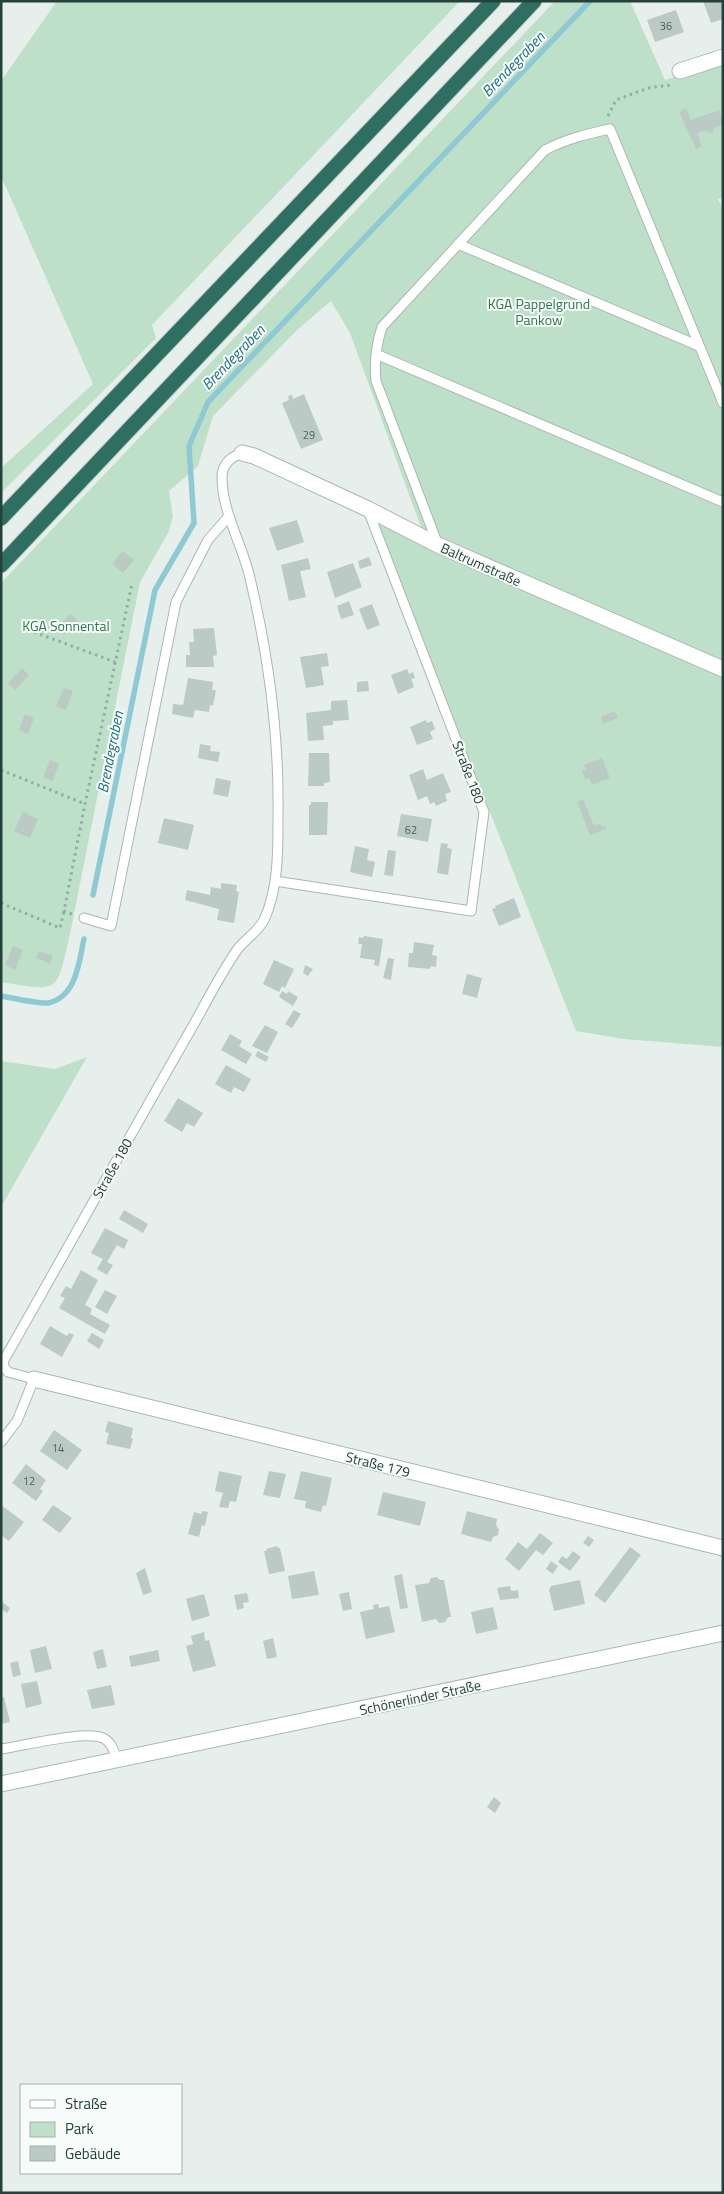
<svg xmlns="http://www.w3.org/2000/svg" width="724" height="2194" font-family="'Titillium Web',sans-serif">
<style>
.green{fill:#bfe0c8}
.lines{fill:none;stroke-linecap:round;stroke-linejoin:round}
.stream{stroke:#8ec9d4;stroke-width:5.5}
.building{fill:#bbcac4}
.lane-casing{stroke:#a8b8b2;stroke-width:11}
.street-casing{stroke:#a8b8b2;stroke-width:17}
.secondary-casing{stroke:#a4bbb3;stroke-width:17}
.highway-casing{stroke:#c2cac8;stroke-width:17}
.path{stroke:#86b3a5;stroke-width:3;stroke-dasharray:2.5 4;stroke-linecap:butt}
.lane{stroke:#fff;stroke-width:9}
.street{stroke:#fff;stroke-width:15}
.secondary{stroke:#fff;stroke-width:15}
.highway{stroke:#2f6f62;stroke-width:15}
.labels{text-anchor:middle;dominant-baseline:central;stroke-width:4;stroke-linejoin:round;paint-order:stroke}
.number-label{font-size:11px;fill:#4a645c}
.park-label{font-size:14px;fill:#2d7a4b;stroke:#f7fbf9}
.street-label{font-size:14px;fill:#24423a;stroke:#f7fbf9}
.water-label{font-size:15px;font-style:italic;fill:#1c6f80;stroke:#f7fbf9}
</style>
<rect width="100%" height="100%" fill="#e6efeb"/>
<!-- green -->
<path class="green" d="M57,1H460L152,325L156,338L1,493V468L93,384L1,176V81Z
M555,1H630L665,80L723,63V198L718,199L723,210V660L422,530L350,333L331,301L298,329L213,416L198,466L169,491L173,517L168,533L140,582L70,934C56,993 62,992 1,982V583Z
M376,522L723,677V1047L624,1039L576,1031Z
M87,1057L1,1207V1061L55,1069Z"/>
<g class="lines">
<!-- stream -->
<path class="stream" d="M93,895L155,590L194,523L189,446L208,402L590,1
M1,996C12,998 39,1004 48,1003C77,997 79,961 84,939"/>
</g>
<!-- building -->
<path class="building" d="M703,1H723V19L711,23Z
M676,10L684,32L655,42L647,20Z
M686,108L691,120L719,110L723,121V125L713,128L714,132L708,133L707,130L697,133L702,146L696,149L679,112Z
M304,394L323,440L301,449L282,403L289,400L288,396L292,395L293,399Z
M297,520L304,542L277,551L269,528Z
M123,551L134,560L123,573L112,564Z
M369,557L372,565L360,569L358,561Z
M308,558L311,569L300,571L306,597L289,601L281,565Z
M353,563L362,587L335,598L327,572Z
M349,601L354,615L341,619L337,606Z
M372,604L380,625L367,630L359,609Z
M70,614L78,620L65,635L58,628Z
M214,628L217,655L213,656L214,667H186V655H190L189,642H194L193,629Z
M327,653L329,666L321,667L324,685L306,688L300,657Z
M22,668L29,675L15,690L8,683Z
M407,669L409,674L413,672L415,678L411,679L414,687L398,694L391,675Z
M188,678L213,682L212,690H216L213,706L210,705L209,712L195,710L193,718L172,714L173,704L183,705Z
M368,681L369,691L357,692V682Z
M64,688L73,691L66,710L56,706Z
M347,700L349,720L333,721V725L323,726L324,740L308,741L306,713L331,710V701Z
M613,712H615L618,718L603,724L601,717Z
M25,714L34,718L28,734L19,730Z
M426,720L427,723L432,721L435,729L430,732L433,739L417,745L410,727Z
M200,744L211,746L210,751L220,752L218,762L198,758Z
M309,753H329L330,782L324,783V786H308Z
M602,758L610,778L592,785L589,778L585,779L582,771L586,770L584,765Z
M50,760L59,764L53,781L43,777Z
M423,769L427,780L443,773L451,792L445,794L447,801L436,806L434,802L430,804L427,796L418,800L409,775Z
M216,778L231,781L228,797L213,794Z
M583,799L594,826L600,824L602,827L605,826L606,829L590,835L577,802Z
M311,802H328L327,835H309V805H311Z
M23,812L38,819L30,838L14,831Z
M401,814L432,819L428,842L397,836Z
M164,818L194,825L188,850L158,843Z
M441,843L448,844L447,848L452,849L448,875L437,873Z
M355,846L369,849L367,860L375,862L372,877L350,872Z
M388,850L396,851L393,876L384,875Z
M221,883L237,885L236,891L239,892L234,923L217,920L219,909L185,900L187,890L210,895L211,887L221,889Z
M514,898L521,917L499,926L492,909L496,908L495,906Z
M364,936L383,939L379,966L374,965L375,960L360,958L362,944H358L359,937L363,938Z
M414,942L434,945L432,955L437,956L436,967L431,966L430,969L408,967L409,953H413Z
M13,946L23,950L15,970L5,965Z
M39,951L53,956L50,964L36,958Z
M388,958L394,959L391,980L383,978Z
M274,960L294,969L285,988L282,986L279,992L263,984Z
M305,965L313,969L308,976L303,973Z
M467,974L482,978L477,998L462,994Z
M282,991L287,994L288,991L298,997L293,1006L279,997Z
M294,1010L301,1014L292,1028L285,1024Z
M265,1025L278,1032L267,1053L252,1046Z
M230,1034L242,1041L239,1046L252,1054L246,1064L221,1050Z
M258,1051L269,1057L266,1062L255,1056Z
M226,1065L251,1079L244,1092L234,1087L231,1093L215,1084Z
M178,1098L203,1113L194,1127L187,1123L182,1132L164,1121Z
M124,1210L148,1224L143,1233L119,1219Z
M105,1228L128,1240L124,1249L117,1245L107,1262L113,1265L107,1275L97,1269L103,1259L91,1253Z
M81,1270L98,1280L85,1305L92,1309L90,1314L110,1325L105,1334L59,1308L65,1298L60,1296L66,1286L71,1289Z
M105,1290L117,1296L107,1314L95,1307Z
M50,1326L67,1336L69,1333L74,1335L62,1357L40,1344Z
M92,1333L104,1340L99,1349L87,1341Z
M108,1421L133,1428L131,1438L133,1439L130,1449L106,1444L109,1433L105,1432Z
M54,1430L82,1450L67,1470L40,1451Z
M26,1464L46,1480L40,1489L43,1491L36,1501L12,1483Z
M219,1471L242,1476L236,1502L230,1501L228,1508L219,1507L223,1493L215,1491Z
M269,1471L286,1474L280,1498L263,1495Z
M301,1471L332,1478L326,1506L323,1505L321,1512L305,1508L306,1501L294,1499Z
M383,1492L426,1502L420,1526L377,1515Z
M1,1505L24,1522L9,1541L1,1535Z
M53,1505L72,1518L60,1533L42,1520Z
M202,1511L208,1512L205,1526L202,1525L199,1537L188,1534L194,1512L201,1514Z
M467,1511L497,1519L496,1525L499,1530L498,1535L493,1537L491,1542L461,1534Z
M540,1533L553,1543L543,1555L536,1550L519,1571L505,1559L518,1542L527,1549Z
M588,1536L594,1540L589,1547L583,1543Z
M277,1546L278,1548H280L285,1571L269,1574L264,1551H267L266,1549Z
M630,1547L641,1555L605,1603L594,1595Z
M573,1551L581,1557L570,1571L558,1562L562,1556L567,1559Z
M551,1561L558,1566L553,1574L546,1569Z
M145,1568L152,1592L143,1595L136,1573Z
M314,1571L319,1595L292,1599L288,1576Z
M402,1574L408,1608L400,1609L394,1576Z
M437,1577L440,1580H444L451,1617H448L445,1622L439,1623L436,1619L422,1622L415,1585L429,1583L431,1578Z
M580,1580L585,1604L554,1611L549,1590L551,1586Z
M510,1586L511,1591L518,1590L519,1598L500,1600L497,1588Z
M349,1592L352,1609L343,1611L339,1594Z
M247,1593L249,1602L243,1603L244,1608L237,1610L234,1595Z
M204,1594L210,1616L192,1621L186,1599Z
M1,1601L10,1608L7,1613L1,1609Z
M378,1604L379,1608L389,1606L395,1632L366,1639L360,1612L374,1609L373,1605Z
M493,1607L498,1629L476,1634L471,1612Z
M204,1632L205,1641L209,1640L216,1666L193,1672L186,1646L193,1644L191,1636Z
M273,1638L277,1657L267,1659L263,1641Z
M46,1646L52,1669L35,1673L30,1650Z
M103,1649L107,1667L97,1669L93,1652Z
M158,1650L160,1661L131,1667L129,1656Z
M18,1661L21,1675L13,1677L10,1663Z
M37,1681L42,1704L26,1708L21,1684Z
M111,1685L115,1705L92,1709L87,1690Z
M1,1697H4L10,1722L1,1724Z
M494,1797L501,1803L495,1813L487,1807Z"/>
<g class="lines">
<!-- lane casing -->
<g class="lane-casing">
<path id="lane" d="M458,244L699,346
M376,354L723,502
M438,545L376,381C374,362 376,345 382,327L545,150C566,139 587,134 610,129L723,403
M275,881L471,911L484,812L368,510
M84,918L111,926L176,602L208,540L229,516
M1,1442L17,1421L34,1379L8,1372L3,1366L4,1360C68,1248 130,1135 194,1024C208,999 221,973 237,950C245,939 257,933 264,920C279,888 278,847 278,812C279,731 268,652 249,574C241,542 222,511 222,477C222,464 231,457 242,453
M1,1749C23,1746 85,1730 103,1738C112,1742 114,1752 117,1761"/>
</g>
<!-- street casing -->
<g class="street-casing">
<path id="street" d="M680,71L723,57
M242,453L254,456L368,509L438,545L723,669
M34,1379L723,1548"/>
</g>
<!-- secondary casing -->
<g class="secondary-casing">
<path id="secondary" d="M1,1784L723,1633"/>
</g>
<!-- highway casing -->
<g class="highway-casing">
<path id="highway" d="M1,518L493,1
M1,565L534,1"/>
</g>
<!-- path -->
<path class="path" d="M608,116L616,100L648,88L671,85
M34,632L115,662
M1,770L85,804
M1,903L60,928L64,911
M72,914L64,911L85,804L132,584"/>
<!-- lane -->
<use href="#lane" class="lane"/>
<!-- street -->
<use href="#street" class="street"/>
<!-- secondary -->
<use href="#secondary" class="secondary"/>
<!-- highway -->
<use href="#highway" class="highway"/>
</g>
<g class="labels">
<!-- number labels -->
<g class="number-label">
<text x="666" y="26">36</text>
<text x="309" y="435">29</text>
<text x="411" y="830">62</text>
<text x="58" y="1448">14</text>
<text x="29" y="1481">12</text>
</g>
<!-- park labels -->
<g class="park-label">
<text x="539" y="303">KGA Pappelgrund<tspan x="539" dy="16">Pankow</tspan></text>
<text x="66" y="625">KGA Sonnental</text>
</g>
<!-- street labels -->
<g class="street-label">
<text transform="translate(481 564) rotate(24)">Baltrumstraße</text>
<text transform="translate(469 772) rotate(69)">Straße 180</text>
<text transform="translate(112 1168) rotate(-61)">Straße 180</text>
<text transform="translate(378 1464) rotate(14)">Straße 179</text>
<text transform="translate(420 1697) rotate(-12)">Schönerlinder Straße</text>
</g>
<!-- water labels -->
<g class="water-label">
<text transform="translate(513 64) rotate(-46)">Brendegraben</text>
<text transform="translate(233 357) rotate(-46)">Brendegraben</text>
<text transform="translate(110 752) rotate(-79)">Brendegraben</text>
</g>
</g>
<!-- border -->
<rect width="724" height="2194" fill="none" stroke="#24423a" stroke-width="5"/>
<!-- legend -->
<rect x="20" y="2084" width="162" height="90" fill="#f7fbf9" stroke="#a3b1ad"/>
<rect x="30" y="2100" width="25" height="8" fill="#ffffff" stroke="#a3b1ad"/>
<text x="65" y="2109" font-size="15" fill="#24423a">Straße</text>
<rect x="30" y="2122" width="25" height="15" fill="#bfe0c8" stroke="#a3b1ad"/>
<text x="65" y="2134" font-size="15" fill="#24423a">Park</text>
<rect x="30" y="2146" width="25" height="15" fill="#bbcac4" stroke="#a3b1ad"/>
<text x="65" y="2159" font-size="15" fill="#24423a">Gebäude</text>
</svg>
